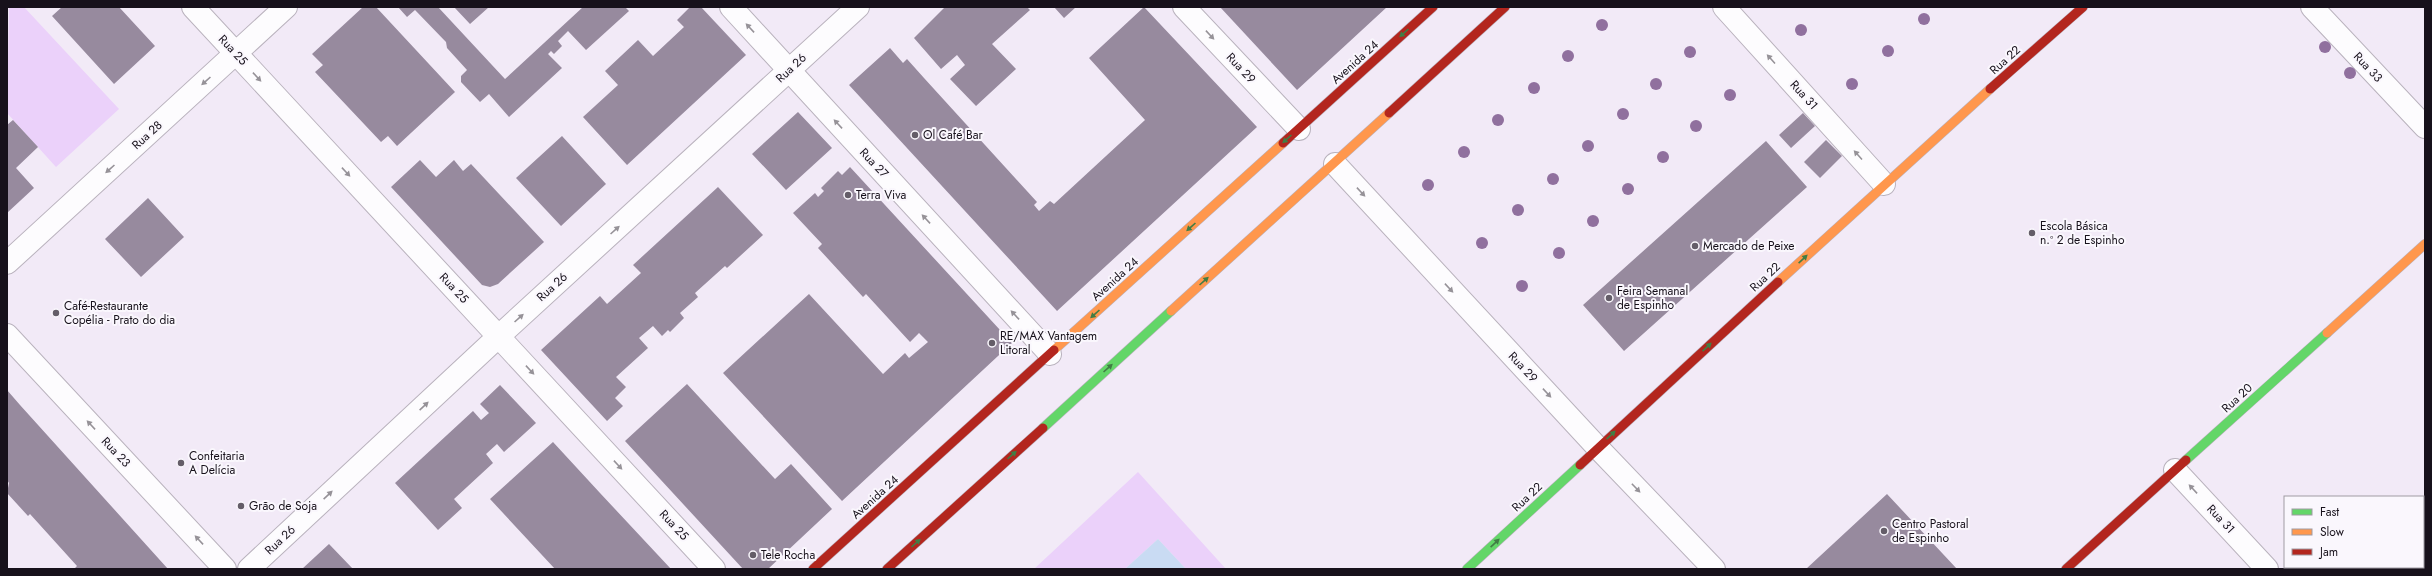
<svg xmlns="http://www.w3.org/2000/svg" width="2432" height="576" font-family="Jost,sans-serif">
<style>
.green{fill:#ebd1fa}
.water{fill:#c9dbf3}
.building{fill:#978a9e}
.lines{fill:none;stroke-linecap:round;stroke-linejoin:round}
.street-casing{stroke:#b9b2bd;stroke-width:24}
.fast-casing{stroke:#b9b2bd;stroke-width:10}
.slow-casing{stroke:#b9b2bd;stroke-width:10}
.jam-casing{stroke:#b9b2bd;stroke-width:10}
.street{stroke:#fdfcfe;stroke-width:22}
.fast{stroke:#63d668;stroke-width:9}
.slow{stroke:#ff974d;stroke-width:9}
.jam{stroke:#b3261e;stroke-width:9}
.tree{fill:#90709e}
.oneway{fill:#969298}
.oneway2{fill:#417d45}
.poi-dot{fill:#645d68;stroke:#faf7fd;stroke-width:1.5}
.labels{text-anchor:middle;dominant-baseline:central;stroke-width:4;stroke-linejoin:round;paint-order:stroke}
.street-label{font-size:12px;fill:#17111b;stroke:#faf7fd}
.poi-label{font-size:12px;fill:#17111b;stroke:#faf7fd;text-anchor:start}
</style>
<rect width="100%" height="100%" fill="#f2eaf7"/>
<!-- green -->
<path class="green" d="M9,7H24L119,109L56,167L7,113Z
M1138,472L1226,569H1186L1158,539L1125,569H1034Z"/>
<!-- water -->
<path class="water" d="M1158,539L1186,569H1125Z"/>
<!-- building -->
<path class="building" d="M62,7H119L155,46L114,84L52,16Z
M363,7H376L455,92L397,146L388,136L381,142L315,72L323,65L312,54Z
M398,7H438L505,79L583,7H625L629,11L586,50L568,31L558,41L562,46L554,54L551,51L548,54L562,68L509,117L489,94L480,102L461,82V76L467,70L447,48L446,42L415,10L407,17Z
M454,7H489L470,24Z
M690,7H701L746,55L627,165L583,117L618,85L605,71L638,40L653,56L684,27L677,20Z
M945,7H1027L1030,10L992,44L1016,69L976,106L950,79L965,65L957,55L941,69L914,38Z
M1054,7H1076L1064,18Z
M1144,7L1257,127L1057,311L849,85L890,48L903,63L907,59L924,78L1037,202L1034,205L1039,211L1050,201L1054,204L1145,120L1089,58Z
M1220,7H1387L1297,90Z
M798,112L832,148L786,190L752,154Z
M1803,113L1815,126L1791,148L1779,135Z
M13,120L38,147L16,168L34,188L7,213V125Z
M562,136L606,184L561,226L516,178Z
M1826,140L1842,156L1820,178L1804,162Z
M1766,141L1807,187L1624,351L1583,305Z
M420,160L436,177L454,160L463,171L471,164L544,242L498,284L490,287L482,285L391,187Z
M850,167L1012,343L842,501L723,373L809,294L883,374L905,353L909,358L928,342L919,333L910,342L866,294L863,297L818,248L822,244L793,213L815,193L818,197L824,191L821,188L838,171L842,175Z
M718,187L763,235L727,268L725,266L695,293L698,297L680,313L684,318L670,332L668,330L662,336L653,326L639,338L648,348L616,377L626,387L615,398L623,406L607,421L541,350L600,296L607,304L641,273L633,265Z
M148,198L184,237L141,277L105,239Z
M687,384L775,479L791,464L832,509L768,569H743L625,441Z
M500,385L536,423L504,452L497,444L486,454L493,463L454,499L462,508L438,530L395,483L473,411L481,420L489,413L480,404Z
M7,390L20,405L168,569H74L77,566L30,514L28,516L7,493L9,483L7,480Z
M553,442L600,493L671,569H555L490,499Z
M1887,494L1957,569H1806Z
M329,544L353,569H302Z"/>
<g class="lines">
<!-- street casing -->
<g class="street-casing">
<path id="street" d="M193,7L714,569
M731,7L1050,354
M1184,7L1299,129
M1724,7L1884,184
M2312,7L2425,127
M1335,164L1598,448L1714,569
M7,263L286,7
M7,335L225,569
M2175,470L2267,569
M249,569L499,336L858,7"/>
</g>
<!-- fast casing -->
<g class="fast-casing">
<path id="fast" d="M1043,428L1171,311
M2186,460L2327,333
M1467,569L1580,465"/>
</g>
<!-- slow casing -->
<g class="slow-casing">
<path id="slow" d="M1778,282L1990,89
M1171,311L1389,113
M2327,333L2425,244
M1054,350L1283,143"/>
</g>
<!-- jam casing -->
<g class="jam-casing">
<path id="jam" d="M1990,89L2083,7
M1389,113L1505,7
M1283,143L1433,7
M1580,465L1778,282
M813,569L1054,350
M887,569L1043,428
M2066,569L2186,460"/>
</g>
<!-- street -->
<use href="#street" class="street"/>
<!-- fast -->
<use href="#fast" class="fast"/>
<!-- slow -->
<use href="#slow" class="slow"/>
<!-- jam -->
<use href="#jam" class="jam"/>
</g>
<!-- trees -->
<g class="tree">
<circle cx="1924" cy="19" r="6"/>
<circle cx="1602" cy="25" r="6"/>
<circle cx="1801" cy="30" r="6"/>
<circle cx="2325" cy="47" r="6"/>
<circle cx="1888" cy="51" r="6"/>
<circle cx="1690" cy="52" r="6"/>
<circle cx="1568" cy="56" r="6"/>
<circle cx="2350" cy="73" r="6"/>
<circle cx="1656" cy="84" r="6"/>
<circle cx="1852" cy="84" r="6"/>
<circle cx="1534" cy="88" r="6"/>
<circle cx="1730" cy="95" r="6"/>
<circle cx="1623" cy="114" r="6"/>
<circle cx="1498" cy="120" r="6"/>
<circle cx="1696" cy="126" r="6"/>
<circle cx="1588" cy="146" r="6"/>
<circle cx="1464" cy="152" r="6"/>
<circle cx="1663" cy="157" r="6"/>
<circle cx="1553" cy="179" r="6"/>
<circle cx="1428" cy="185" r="6"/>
<circle cx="1628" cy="189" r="6"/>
<circle cx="1518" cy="210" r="6"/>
<circle cx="1593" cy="221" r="6"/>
<circle cx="1482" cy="243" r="6"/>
<circle cx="1559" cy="253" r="6"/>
<circle cx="1522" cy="286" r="6"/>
</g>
<!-- one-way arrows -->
<defs><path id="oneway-solid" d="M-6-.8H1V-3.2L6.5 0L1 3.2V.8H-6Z"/></defs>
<g class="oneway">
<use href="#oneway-solid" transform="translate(750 28) rotate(-133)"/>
<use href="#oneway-solid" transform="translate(1210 35) rotate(47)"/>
<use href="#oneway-solid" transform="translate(1771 59) rotate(-132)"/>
<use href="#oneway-solid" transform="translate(257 77) rotate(47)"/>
<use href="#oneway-solid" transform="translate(206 81) rotate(138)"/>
<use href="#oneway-solid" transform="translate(838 124) rotate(-133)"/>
<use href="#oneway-solid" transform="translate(1858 155) rotate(-132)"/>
<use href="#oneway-solid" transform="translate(110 169) rotate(138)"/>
<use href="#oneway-solid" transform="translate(346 172) rotate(47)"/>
<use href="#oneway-solid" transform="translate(1361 192) rotate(47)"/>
<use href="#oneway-solid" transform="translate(926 219) rotate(-133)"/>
<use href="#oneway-solid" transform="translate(615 230) rotate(-42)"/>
<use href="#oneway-solid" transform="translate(1449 288) rotate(47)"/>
<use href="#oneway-solid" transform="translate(1015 315) rotate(-133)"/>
<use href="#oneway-solid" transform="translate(519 318) rotate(-42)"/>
<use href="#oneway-solid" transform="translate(530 370) rotate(47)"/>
<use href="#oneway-solid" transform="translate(1547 393) rotate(47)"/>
<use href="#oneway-solid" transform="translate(424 406) rotate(-43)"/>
<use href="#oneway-solid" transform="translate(91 425) rotate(-133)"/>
<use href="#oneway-solid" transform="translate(618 465) rotate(47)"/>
<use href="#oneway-solid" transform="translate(1636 488) rotate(46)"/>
<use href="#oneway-solid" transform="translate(2193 489) rotate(-133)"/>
<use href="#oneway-solid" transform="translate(328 495) rotate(-43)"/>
<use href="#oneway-solid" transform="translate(199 540) rotate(-133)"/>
</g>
<g class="oneway2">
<use href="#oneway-solid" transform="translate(1404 33) rotate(138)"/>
<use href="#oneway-solid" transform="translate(1287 139) rotate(138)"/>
<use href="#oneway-solid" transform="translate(1191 227) rotate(138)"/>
<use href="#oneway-solid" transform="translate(1803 259) rotate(-43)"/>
<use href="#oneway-solid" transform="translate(1204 281) rotate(-42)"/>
<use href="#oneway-solid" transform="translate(1095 314) rotate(138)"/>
<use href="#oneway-solid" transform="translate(1707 347) rotate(-43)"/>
<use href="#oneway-solid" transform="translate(1108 368) rotate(-42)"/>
<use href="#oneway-solid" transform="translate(1611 435) rotate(-43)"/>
<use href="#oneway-solid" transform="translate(1012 455) rotate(-42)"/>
<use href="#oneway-solid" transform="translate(916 543) rotate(-42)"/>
<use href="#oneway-solid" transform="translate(1495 543) rotate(-43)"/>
</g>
<!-- markers -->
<g class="poi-dot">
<circle cx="915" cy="135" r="4"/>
<circle cx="848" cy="195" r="4"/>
<circle cx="2032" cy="233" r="4"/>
<circle cx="1695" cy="246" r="4"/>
<circle cx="1609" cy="298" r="4"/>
<circle cx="56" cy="313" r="4"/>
<circle cx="992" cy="343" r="4"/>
<circle cx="181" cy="463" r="4"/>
<circle cx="241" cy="506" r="4"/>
<circle cx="1884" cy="531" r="4"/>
<circle cx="753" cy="555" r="4"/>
</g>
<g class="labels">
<!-- street labels -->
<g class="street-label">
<text transform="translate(233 50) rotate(47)">Rua 25</text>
<text transform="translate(2005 60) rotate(-42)">Rua 22</text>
<text transform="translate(1355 62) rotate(-42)">Avenida 24</text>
<text transform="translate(2368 67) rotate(47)">Rua 33</text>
<text transform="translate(791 68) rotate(-43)">Rua 26</text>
<text transform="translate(1241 68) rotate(47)">Rua 29</text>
<text transform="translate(1804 95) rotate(48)">Rua 31</text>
<text transform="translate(147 135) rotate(-42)">Rua 28</text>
<text transform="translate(874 163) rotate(47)">Rua 27</text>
<text transform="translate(1765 277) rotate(-43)">Rua 22</text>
<text transform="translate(1115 279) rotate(-42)">Avenida 24</text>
<text transform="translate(552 287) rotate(-42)">Rua 26</text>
<text transform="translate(454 288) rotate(47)">Rua 25</text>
<text transform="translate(1523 367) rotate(47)">Rua 29</text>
<text transform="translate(2237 398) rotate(-42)">Rua 20</text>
<text transform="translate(116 452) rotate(47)">Rua 23</text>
<text transform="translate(875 497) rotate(-42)">Avenida 24</text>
<text transform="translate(1527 497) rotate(-43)">Rua 22</text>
<text transform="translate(2221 519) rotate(47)">Rua 31</text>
<text transform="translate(674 525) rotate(47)">Rua 25</text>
<text transform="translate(280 540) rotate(-43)">Rua 26</text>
</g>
<!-- poi labels -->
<g class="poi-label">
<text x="923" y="135">Ol Café Bar</text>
<text x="856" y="195">Terra Viva</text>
<text x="2040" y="226">Escola Básica<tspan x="2040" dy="14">n.º 2 de Espinho</tspan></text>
<text x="1703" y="246">Mercado de Peixe</text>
<text x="1617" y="291">Feira Semanal<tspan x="1617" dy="14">de Espinho</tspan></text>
<text x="64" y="306">Café-Restaurante<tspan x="64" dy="14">Copélia - Prato do dia</tspan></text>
<text x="1000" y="336">RE/MAX Vantagem<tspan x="1000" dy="14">Litoral</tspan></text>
<text x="189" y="456">Confeitaria<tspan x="189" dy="14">A Delícia</tspan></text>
<text x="249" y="506">Grão de Soja</text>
<text x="1892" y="524">Centro Pastoral<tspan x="1892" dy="14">de Espinho</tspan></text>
<text x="761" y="555">Tele Rocha</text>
</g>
</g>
<!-- border -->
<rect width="2432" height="576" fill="none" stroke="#17111b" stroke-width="16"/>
<!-- legend -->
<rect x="2284" y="496" width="140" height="72" fill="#faf7fd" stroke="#9f9ba3"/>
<rect x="2292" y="509" width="20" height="6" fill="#63d668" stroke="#9f9ba3"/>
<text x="2320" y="516" font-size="12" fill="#17111b">Fast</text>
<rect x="2292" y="529" width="20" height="6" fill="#ff974d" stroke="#9f9ba3"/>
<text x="2320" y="536" font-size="12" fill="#17111b">Slow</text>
<rect x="2292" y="549" width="20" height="6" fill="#b3261e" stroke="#9f9ba3"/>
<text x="2320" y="556" font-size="12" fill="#17111b">Jam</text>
</svg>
